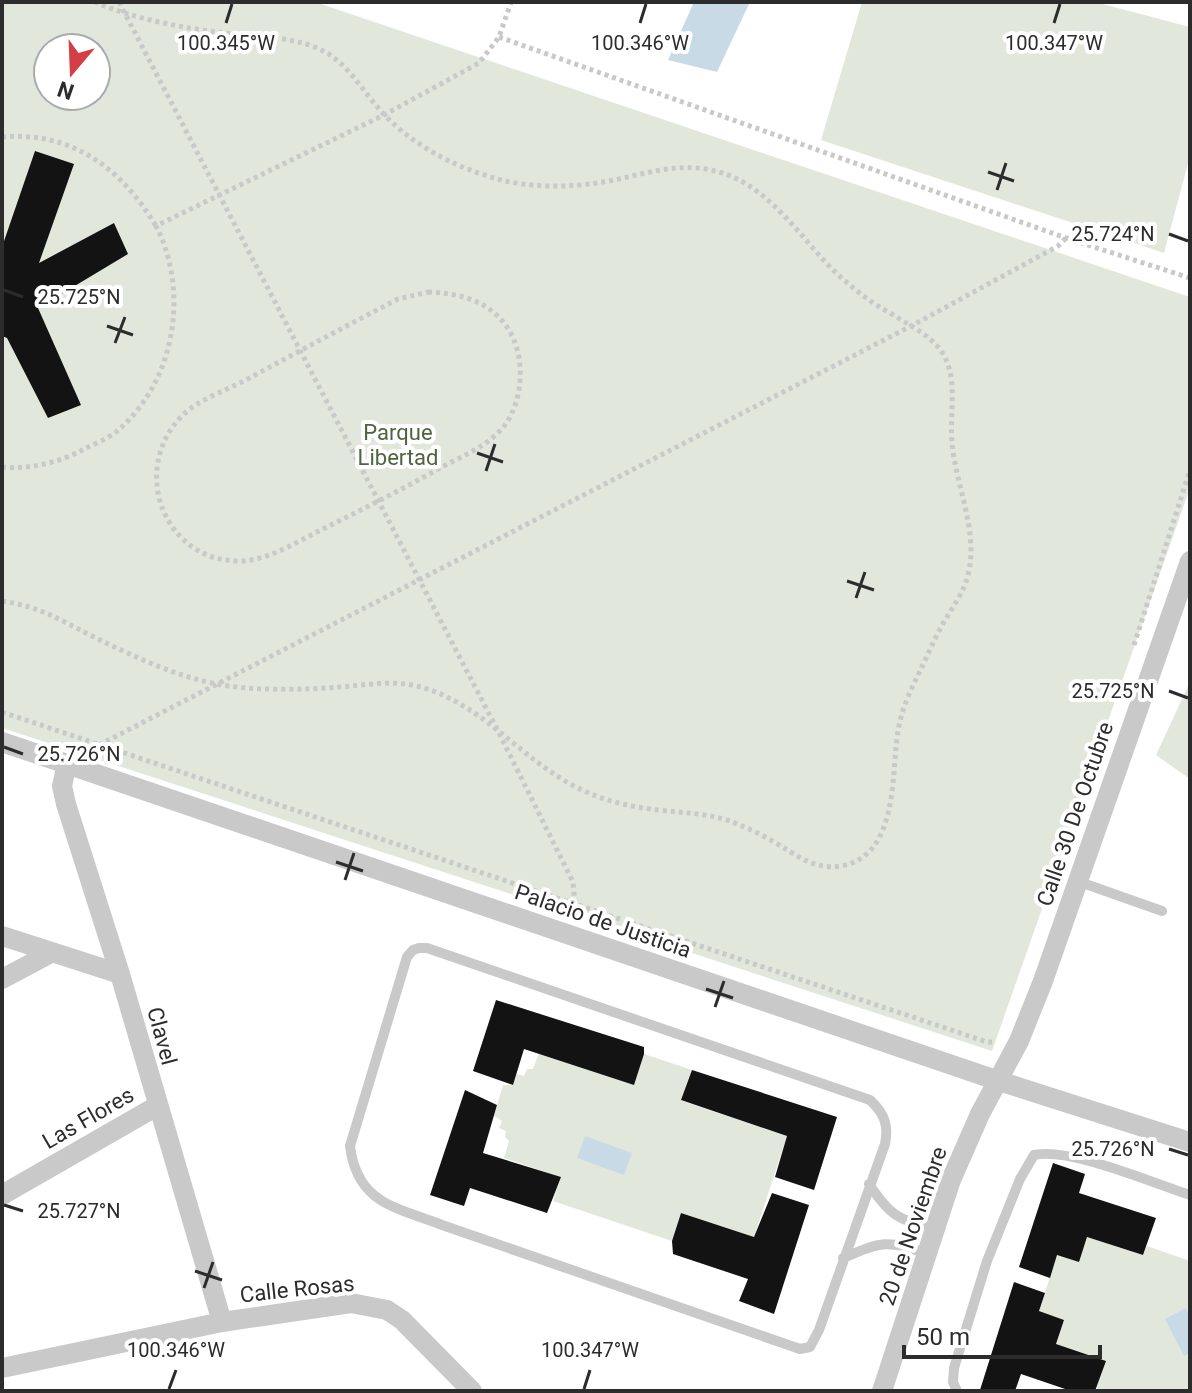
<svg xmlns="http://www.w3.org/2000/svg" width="1192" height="1393" font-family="Roboto,sans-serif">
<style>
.green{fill:#e1e8db;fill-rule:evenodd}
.water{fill:#c9dae7}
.building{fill:#131313}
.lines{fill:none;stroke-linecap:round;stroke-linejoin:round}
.path{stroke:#c9c9c9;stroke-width:5;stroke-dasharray:4 4;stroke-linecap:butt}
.lane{stroke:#c9c9c9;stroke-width:10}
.street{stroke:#c9c9c9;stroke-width:20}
.ticks{fill:none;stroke:#2c2c2c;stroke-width:3}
.labels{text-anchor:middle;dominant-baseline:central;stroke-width:8;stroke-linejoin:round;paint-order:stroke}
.park-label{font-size:22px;fill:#4e633f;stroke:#fff}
.street-label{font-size:22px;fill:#2c2c2c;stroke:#fff}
.ticks-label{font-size:20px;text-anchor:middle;fill:#2c2c2c;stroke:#fff;stroke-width:8;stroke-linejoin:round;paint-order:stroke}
</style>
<rect width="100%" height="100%" fill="#fff"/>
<!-- green -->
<path class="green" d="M2,2H315L1190,297V488L992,1051L2,728ZM48,48H96V96H48Z
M862,2H1095L1190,27V156L1164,253L821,140Z
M1190,682V779L1156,755Z
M539,1053L634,1084L644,1054L692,1070L682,1101L787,1136L754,1237L681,1213L672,1241L553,1201L560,1177L504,1158L509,1141L505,1137L506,1131L499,1128L502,1121L494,1116L503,1085H513L517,1074L524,1076L527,1069H533Z
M1087,1237L1143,1255L1147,1246L1190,1261V1391H1104L1096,1388L1105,1361L1056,1344L1064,1320L1039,1311L1057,1255L1079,1261Z"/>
<!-- water -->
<path class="water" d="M694,2H750L717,72L668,60Z
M585,1136L632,1153L624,1175L577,1158Z
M1186,1308L1190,1317V1353L1184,1356L1165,1319Z"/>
<!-- building -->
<path class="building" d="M35,151L74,164L39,263L114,223L128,254L38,308L81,405L48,418L7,338L2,336V247Z
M496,1000L644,1047V1054L634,1085L524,1049L513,1085L473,1071Z
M692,1070L837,1117L814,1190L775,1177L787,1136L681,1100Z
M465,1090L497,1105L483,1153L561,1177L547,1213L470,1188L464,1206L430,1195Z
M1053,1163L1085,1174L1079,1193L1156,1218L1143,1255L1087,1237L1079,1262L1057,1255L1050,1278L1019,1267Z
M772,1193L809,1205L774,1314L739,1301L748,1279L673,1254L672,1241L681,1213L754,1237Z
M1014,1282L1045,1293L1039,1311L1064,1320L1056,1344L1106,1361L1095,1391H1071L1021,1374L1015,1391L980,1390Z"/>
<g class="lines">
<!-- path -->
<path class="path" d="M119,2L498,731L573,882L575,903L572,913
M499,37L1066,238L1190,278
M2,137C72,131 121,168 156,226
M428,292C463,293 497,303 513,338C525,364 522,401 505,425C489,446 462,456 440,468C401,490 361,510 321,530C296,542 271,559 243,561C163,564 128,467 184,414C197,401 226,390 242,382C294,354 346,326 398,299Z
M2,467C29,470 61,462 84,449C94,444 107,439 116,432C175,383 190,292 156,226L384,115L479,63L499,37L511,2
M2,601C41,607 58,619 92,636C131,655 174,676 217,684C250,691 305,690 339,687C368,685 395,679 424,688C484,706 521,759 576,787C601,800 630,807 658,810C683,813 706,813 730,821C745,827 761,834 774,842C797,855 813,870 841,866C899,856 891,774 898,731C901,711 910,691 919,673C926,659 932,644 940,629C949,612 963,595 968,575C979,532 956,486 952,443C949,412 960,374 939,348C925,332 907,324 890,313C868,301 850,286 832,269C796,232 765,181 711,170C673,162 640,176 603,182C569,188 527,188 494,178C452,166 409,143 380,110C361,89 347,62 321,50C293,36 256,37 225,33C183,28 134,19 95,2
M1134,645L1190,470
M2,712L987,1042H995
M99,745L913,325L1058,246L1066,238"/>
<!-- lane -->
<path class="lane" d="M1077,881L1162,911
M419,948H427L870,1100C884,1113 889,1125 885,1144L819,1330L810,1347L800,1349L442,1225C395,1207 357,1203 350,1146L407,957L413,950Z
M869,1184C891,1217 897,1218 935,1230
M843,1258C881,1242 887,1239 927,1254
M957,1391L953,1382L954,1368L987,1261L1020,1179L1034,1155C1070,1147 1152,1183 1190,1195"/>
<!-- street -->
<path class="street" d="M2,742L999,1081L1190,1142
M67,763L62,786L66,804L120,974L222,1322
M2,936L120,974
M2,979L51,953
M2,1195L157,1106
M2,1368L222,1322L351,1303L387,1310L402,1320L472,1391
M882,1391L951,1180L980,1114L1019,1041L1043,981L1190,561"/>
</g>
<!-- ticks -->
<path class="ticks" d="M226,23L232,4M640,23L646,4M1054,23L1060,4M988,172L1014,181M997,190L1006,163M1169,234L1188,241M4,290L23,297M107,326L133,335M115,343L125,317M477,453L503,462M486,471L495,444M847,581L874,590M856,598L865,572M1169,691L1188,698M4,747L23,754M336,862L363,871M345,880L354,853M706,989L733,998M715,1007L724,981M1169,1149L1188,1155M4,1205L23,1211M195,1271L222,1280M204,1288L213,1262M169,1389L176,1370M584,1389L590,1370"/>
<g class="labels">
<!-- park labels -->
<g class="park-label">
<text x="398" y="432">Parque<tspan x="398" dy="25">Libertad</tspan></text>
</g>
<!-- street labels -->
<g class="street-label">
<text transform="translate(1075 814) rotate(-71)">Calle 30 De Octubre</text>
<text transform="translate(603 921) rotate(19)">Palacio de Justicia</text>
<text transform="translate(162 1036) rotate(75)">Clavel</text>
<text transform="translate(88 1118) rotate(-30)">Las Flores</text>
<text transform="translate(913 1226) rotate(-71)">20 de Noviembre</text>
<text transform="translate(297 1289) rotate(-6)">Calle Rosas</text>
</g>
</g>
<g class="ticks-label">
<text x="226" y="50">100.345°W</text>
<text x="640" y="50">100.346°W</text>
<text x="1054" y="50">100.347°W</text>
<text x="1113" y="241">25.724°N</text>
<text x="79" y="304">25.725°N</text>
<text x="1113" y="698">25.725°N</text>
<text x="79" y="761">25.726°N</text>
<text x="1113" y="1156">25.726°N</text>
<text x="79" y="1218">25.727°N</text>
<text x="176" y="1357">100.346°W</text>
<text x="590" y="1357">100.347°W</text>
</g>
<!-- border -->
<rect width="1192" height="1393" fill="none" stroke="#2c2c2c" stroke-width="8"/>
<!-- north arrow -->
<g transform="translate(72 72) rotate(199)"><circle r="38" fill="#ffffff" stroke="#ababab" stroke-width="2"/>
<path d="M0-6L14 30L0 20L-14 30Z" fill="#d23f44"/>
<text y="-12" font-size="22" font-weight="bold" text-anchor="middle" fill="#2c2c2c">N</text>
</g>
<!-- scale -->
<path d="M904 1345v12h196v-12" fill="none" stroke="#2c2c2c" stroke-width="4"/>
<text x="916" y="1345" font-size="24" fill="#2c2c2c" stroke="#ffffff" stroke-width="6" paint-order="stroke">50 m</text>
</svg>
